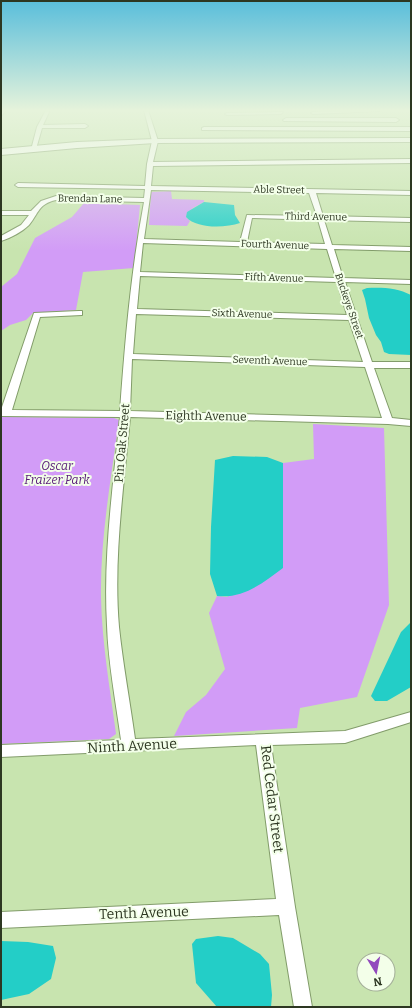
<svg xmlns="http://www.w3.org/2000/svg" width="412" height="1008" font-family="Bitter,serif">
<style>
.green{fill:#d29cf7}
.water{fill:#23cec7}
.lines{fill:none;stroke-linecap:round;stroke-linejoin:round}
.minor-casing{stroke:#829c6a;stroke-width:2}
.primary-casing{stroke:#829c6a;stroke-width:2}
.minor{fill:#fff;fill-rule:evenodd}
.primary{fill:#fff;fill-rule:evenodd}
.labels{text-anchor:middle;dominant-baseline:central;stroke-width:4;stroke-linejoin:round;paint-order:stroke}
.far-street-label{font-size:10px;fill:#2d3722;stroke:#f3ffe9}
.street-label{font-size:12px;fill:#2d3722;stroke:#f3ffe9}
.park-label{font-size:12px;font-style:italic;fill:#561976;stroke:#f3ffe9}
.near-street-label{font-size:14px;fill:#2d3722;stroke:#f3ffe9}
</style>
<rect width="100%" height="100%" fill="#c8e4af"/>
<!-- green -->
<path class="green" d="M171,191L172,199L204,200V202L193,208L186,217L190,221L187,226L149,225L151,192Z
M84,203L140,205L134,268L83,272L76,310L33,313L26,320L10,325L1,331V287L17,274L35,238L72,217Z
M1,417L114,418L119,420C111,479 100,539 101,598C102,643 110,689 116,734L109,739L1,744Z
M313,424L384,428L389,605L357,697L300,708L297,728L174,736L186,712L206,695L225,669L209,613L217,596L227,597L283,568V463L314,459Z"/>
<!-- water -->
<path class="water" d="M204,202L234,205L235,215L240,223C225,228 197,229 186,217L187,212Z
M367,288C382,287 398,288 411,295V355L389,354L384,352L381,342L376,335L369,318L365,299L362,290Z
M233,456L267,457L283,463V568C263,583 243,599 217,596L210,574L211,527L215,460Z
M411,622V687L387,701H375L371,696L401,632Z
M218,936L233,938L260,954L269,964L272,995L271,1007H217L196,983L192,944L196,939Z
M1,941L28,942L53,946L56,958L51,979L29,994L1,1000Z"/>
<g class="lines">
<!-- minor casing -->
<g class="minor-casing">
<path id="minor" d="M2,110H6L1,116Z
M46,110H50L43,125L85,124L88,126L85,128H42L36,149L31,150L37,127Z
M144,110H148L158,141L153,162L411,159V163L153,166L151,186L411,191V195L316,193L323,216L411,218V222L324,220L332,245L411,247V251L334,249L343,278L411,280V284L345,282L372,362H411V368H374L392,418L411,420V426L388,424L130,417C124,486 113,558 119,627C123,665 130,702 135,739L345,731L411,712V722L345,743L271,745L295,907L312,1007H294L279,915L1,928V912L276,899L256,745L1,757V745L121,740C116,703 108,662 107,625C103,556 113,486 120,417L1,416V410L34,313L79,311H82V315L40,317L12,410L120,411C125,341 131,271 144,202L56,200C38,204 39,213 29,225C22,232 10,238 1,241V236L21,225L29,215H1V211H31L41,201L56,196L144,198L145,189L18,187L15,185L18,183L145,186L147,164L152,141ZM151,190L309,193L317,216L247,215L240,242L144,239ZM252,218L318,220L325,244L247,242ZM143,243L327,249L336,278L140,272ZM140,276L337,282L347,315L137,309ZM136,314L349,320L363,362L133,354ZM132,359L365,367L382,418L130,411Z
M350,110H381L379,111L313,114L311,113L313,112Z
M283,112L281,114L227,115L225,114L227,113Z
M286,118H396L399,120L396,122L284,121L283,120Z
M204,127H411V131L202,130V128Z"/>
</g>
<!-- primary casing -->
<g class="primary-casing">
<path id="primary" d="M411,138V142L155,143L77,148L1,155V149L77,142L155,139Z"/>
</g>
<!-- minor -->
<use href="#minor" class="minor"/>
<!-- primary -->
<use href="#primary" class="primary"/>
</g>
<!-- sky -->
<linearGradient id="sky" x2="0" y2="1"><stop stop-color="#59bedb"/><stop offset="0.44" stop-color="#e6f3db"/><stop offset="1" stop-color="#e6f3db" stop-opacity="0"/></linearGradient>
<rect width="412" height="251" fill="url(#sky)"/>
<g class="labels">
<!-- far-street labels -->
<g class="far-street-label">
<text transform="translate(279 190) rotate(1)">Able Street</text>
<text transform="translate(90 199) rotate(1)">Brendan Lane</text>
<text transform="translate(316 217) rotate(1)">Third Avenue</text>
<text transform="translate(275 245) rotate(2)">Fourth Avenue</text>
<text transform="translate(274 278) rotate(2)">Fifth Avenue</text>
<text transform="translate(349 306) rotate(71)">Buckeye Street</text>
<text transform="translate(242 314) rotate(2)">Sixth Avenue</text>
<text transform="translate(270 361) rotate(2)">Seventh Avenue</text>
</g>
<!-- street labels -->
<g class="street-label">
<text transform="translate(206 416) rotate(1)">Eighth Avenue</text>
<text transform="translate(122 443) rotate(-85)">Pin Oak Street</text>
</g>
<!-- park labels -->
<g class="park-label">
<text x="57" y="466">Oscar<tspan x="57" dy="14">Fraizer Park</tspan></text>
</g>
<!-- near-street labels -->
<g class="near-street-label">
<text transform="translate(132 746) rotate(-3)">Ninth Avenue</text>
<text transform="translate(272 799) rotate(83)">Red Cedar Street</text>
<text transform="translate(144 913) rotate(-2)">Tenth Avenue</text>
</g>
</g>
<!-- border -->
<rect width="412" height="1008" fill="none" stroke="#2d3722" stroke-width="4"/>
<!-- north arrow -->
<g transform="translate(376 972) rotate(170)"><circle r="19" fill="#f3ffe9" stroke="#a4af99"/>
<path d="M0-3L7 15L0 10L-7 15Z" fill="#924abd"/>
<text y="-6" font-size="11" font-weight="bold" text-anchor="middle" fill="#2d3722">N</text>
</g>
</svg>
